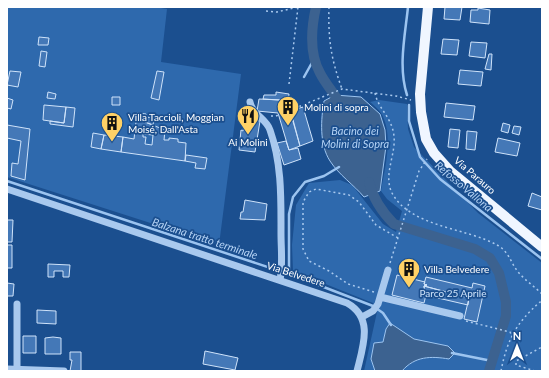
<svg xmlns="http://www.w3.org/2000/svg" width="549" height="378" font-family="Lato,sans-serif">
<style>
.green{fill:#2e69ad}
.water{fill:#3c6290;stroke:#9cc4f0}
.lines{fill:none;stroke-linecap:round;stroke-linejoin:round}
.stream{stroke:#9cc4f0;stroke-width:2.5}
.canal{stroke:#3c6290;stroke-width:10}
.building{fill:#4478b7;stroke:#cfe3fa;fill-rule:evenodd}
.path{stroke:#a9c9ee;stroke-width:1.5;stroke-dasharray:2 3;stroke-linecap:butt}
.minor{stroke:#a9c9ee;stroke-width:7}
.major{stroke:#f0f6ff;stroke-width:10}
.labels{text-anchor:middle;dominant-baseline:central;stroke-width:3.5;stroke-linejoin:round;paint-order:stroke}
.poi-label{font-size:10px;fill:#fff;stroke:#1b4f8f;text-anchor:start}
.street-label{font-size:10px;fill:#fff;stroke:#1b4f8f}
.park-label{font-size:10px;fill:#cfe3fa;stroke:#1b4f8f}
.water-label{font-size:11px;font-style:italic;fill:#b5d3f5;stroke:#1b4f8f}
</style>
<rect width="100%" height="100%" fill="#1b4f8f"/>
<!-- green -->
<path class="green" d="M7,7H155L167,9L161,62L241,74L219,245L7,177Z
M379,100L407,104L408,129L414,147L478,213L542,263V371H364L377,312L373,303L293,271L292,245L296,205L309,183L340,180L352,185L383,224L396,232L402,211L387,199L381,191C385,167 394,135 381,113C378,109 374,105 370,102Z"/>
<!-- water -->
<path class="water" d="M335,95L361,97L380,114L385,130L386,146L380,191L364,197C354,185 339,175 330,161C319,144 321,119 324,101Z
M390,323L414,339L448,346L455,353L449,359C431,356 415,356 402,371H375L371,359L374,343L383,342L386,329Z"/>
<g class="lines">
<!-- stream -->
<path class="stream" d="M304,77L314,59
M407,95C398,67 405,36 408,7
M409,105V121L420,157L440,179L542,259
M7,181L295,276L373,306L383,313L391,325
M289,274V214L293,197L305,182L324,176L339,167
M452,353L492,361"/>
<!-- canal -->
<path class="canal" d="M316,7C311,29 309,53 320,73C326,85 336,95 342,107
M369,182C373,199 381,211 394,224L475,249L490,258L499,273L506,302V316L489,371"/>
</g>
<!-- building -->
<path class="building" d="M445,7H462L460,20L444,19Z
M478,8L490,10L489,24L470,22L471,10H478Z
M39,37L49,38L48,45H38Z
M443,39L459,40L457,55L441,54Z
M471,42L487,43L485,58L469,56Z
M41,51L47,52L45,67L39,66Z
M489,54H492L491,70L485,69Z
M460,70L483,72L481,86L458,84Z
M10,71L21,72L18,87L7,85Z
M157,71L164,72L159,100L151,98Z
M48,92L56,94L55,99L47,98Z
M276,92L289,94L288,103L287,97L280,100L263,99L264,95H276Z
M112,97H120V105H112Z
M287,97L300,146L289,150L278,113L257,111L259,99L280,100Z
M7,98L13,100L11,109L7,108Z
M446,103L475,106L473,120L444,117Z
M44,105L66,107L64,123L43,120Z
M66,107L75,108L73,127L50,124V121L64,123Z
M303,107L313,141L300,146L290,111Z
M137,113L146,114L145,122L165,130L164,140H169V138L178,139V142L186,143L185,161L121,152L123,137L134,139ZM143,134L153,135L152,145L145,144L146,137H143Z
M146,117L154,118L153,125L145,122Z
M245,118L260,121L255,152L239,150L241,130L243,131Z
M503,123L510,125L508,133L501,131Z
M7,125L30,129L25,180L11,176L12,163L18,164L21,141L7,138Z
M514,126L521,127L519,135L512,133Z
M450,129L460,130L458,148L448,147Z
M467,131L477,132L475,150L466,149Z
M93,133L104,135L101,149L91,147Z
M104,135L123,137L121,152L101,149Z
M498,138L520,143L517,156L495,152Z
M286,141L289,150L298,148L301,159L284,165L277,143Z
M186,155L207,158L205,169L195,168L196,163L185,161Z
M532,193L542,197V210L528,206Z
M245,200L267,204L265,220L240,219L241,212H243Z
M7,220H13L12,242H7Z
M7,245H12V268H7Z
M48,264L70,265L69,277H63V271H54V277H48Z
M397,275L425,282L424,284L427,285L424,286L425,295H426L424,303L392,295Z
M426,277L472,288L473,283L485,286L477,322L464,319L469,298L424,286L427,285L424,284Z
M7,283L14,284L13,296H7Z
M424,286L469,298L468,305L425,295Z
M37,310L56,311V324L37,323Z
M23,336H36V353H23Z
M53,337L61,338V354H45V338Z
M205,351L238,358L235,370L203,364Z
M70,352H81V371H70L72,360H70Z"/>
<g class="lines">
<!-- path -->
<path class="path" d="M329,7C328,39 331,59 342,89
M266,11L277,12L298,7
M289,84L298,7
M375,93C378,109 392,117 394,136C396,155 383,175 392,193C410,227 467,228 497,245C509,251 511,264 519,273C526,281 535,287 542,294
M271,116H276L342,89L396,96L411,100
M468,172L485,186
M390,263L419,171L427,159
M374,292L348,284L329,271L309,261L303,249V202L309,192L316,189L349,195L359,202L376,225L398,238
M466,321L510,332L511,334
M501,371C507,340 516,323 540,302L542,304
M535,371L516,365V361L542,347"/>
<!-- minor -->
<path class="minor" d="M250,102C252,115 266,118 270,130C282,164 281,199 281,234C281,249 283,265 280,280
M7,189L347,303C374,318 363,346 357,371
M380,297L460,316
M17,304V369
M362,317L373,311L378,304L388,270
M7,369L64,371"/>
<!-- major -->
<path class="major" d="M428,7L420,94L421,112L426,139L434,153L450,171L542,247"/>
</g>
<!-- icons -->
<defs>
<g id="building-pin" transform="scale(1.15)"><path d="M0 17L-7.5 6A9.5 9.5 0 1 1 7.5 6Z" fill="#ffd166" stroke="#1b4f8f"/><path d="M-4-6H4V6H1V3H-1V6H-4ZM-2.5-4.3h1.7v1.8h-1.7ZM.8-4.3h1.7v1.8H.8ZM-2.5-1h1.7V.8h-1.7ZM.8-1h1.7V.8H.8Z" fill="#111"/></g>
<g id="restaurant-pin" transform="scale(1.15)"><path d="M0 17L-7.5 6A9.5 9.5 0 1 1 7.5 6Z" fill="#ffd166" stroke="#1b4f8f"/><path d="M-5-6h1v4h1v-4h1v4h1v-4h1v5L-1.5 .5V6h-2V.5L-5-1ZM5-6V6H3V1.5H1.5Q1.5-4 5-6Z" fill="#111"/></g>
</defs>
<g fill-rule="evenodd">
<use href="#building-pin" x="288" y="107"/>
<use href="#restaurant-pin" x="248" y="116"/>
<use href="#building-pin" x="112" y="123"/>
<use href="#building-pin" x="409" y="269"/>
</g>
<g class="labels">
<!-- poi labels -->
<g class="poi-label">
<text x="304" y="107">Molini di sopra</text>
<text x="128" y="117">Villa Taccioli, Moggian<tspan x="128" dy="12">Moisé, Dall'Asta</tspan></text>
<text x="248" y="142" text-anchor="middle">Ai Molini</text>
<text x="424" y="269">Villa Belvedere</text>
</g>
<!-- street labels -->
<g class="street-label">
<text transform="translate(475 175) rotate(41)">Via Parauro</text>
<text transform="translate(296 274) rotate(18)">Via Belvedere</text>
</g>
<!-- park labels -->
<g class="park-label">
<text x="453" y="293">Parco 25 Aprile</text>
</g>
<!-- water labels -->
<g class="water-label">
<text x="355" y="130">Bacino dei<tspan x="355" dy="13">Molini di Sopra</tspan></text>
<text transform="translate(464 186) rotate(40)">Refosso Vallona</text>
<text transform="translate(205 238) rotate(18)">Balzana tratto terminale</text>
</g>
</g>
<!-- border -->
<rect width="549" height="378" fill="none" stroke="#ffffff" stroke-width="16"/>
<!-- north arrow -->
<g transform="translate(517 346)" stroke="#1b4f8f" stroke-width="3" paint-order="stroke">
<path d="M0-3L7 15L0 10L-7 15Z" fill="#ffffff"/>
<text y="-6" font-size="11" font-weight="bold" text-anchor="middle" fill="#ffffff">N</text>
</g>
</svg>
